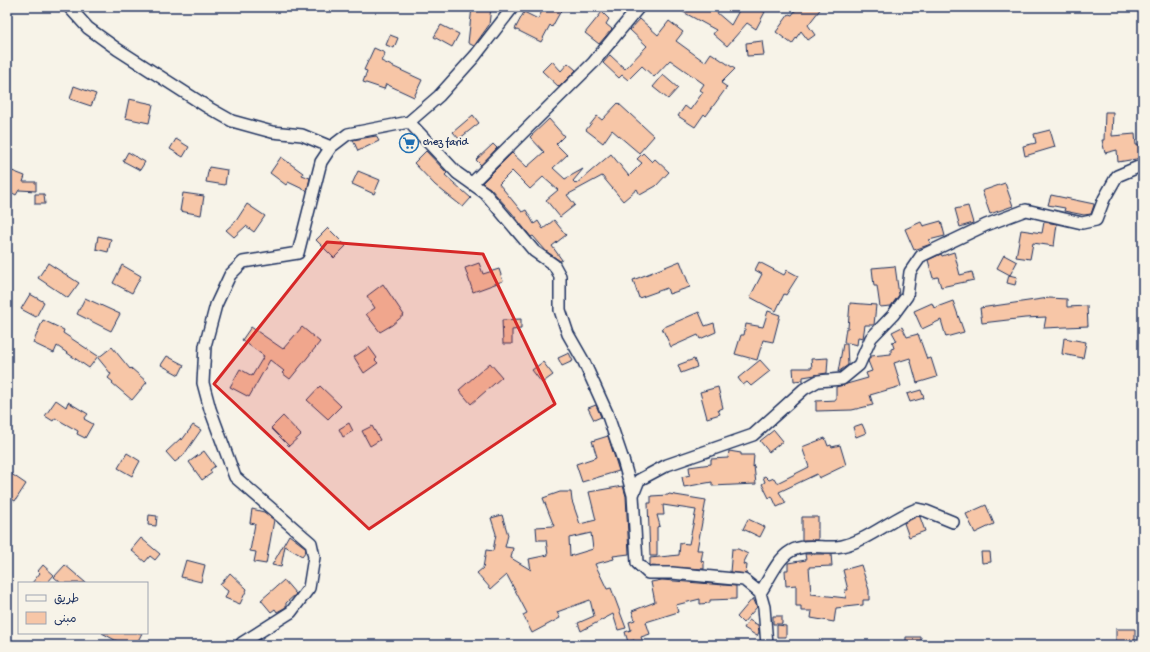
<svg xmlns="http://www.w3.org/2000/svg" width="1150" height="652" font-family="'Gochi Hand','Playpen Sans Arabic',sans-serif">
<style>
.building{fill:#f7c6a7;stroke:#1b2f5e;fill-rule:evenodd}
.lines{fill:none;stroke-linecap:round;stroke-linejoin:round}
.street-casing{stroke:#1b2f5e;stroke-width:14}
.street{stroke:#f7f3e8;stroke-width:11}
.marked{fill:#d62828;fill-opacity:0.2;stroke:#d62828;stroke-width:3;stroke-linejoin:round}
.labels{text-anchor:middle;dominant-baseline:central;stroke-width:4;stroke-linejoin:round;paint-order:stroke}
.poi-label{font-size:11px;fill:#1b2f5e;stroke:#f7f3e8;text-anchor:start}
</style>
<rect width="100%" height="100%" fill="#f7f3e8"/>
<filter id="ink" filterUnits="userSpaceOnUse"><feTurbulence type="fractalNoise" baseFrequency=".025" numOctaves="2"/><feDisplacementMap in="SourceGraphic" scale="8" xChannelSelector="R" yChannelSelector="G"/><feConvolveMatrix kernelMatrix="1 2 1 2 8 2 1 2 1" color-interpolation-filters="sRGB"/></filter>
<g filter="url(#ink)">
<!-- building -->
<path class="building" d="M472,7H491L489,25L474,46L468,43Z
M544,7H563L552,27L550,25L541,42L515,29L524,12L538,19Z
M674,7H721L716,12L731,25L741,7H756L765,12L756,29L747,23L727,46L713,34L716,30Z
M798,7H822L808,25L815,35L808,40L801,31L792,44L776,32L789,14L792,15Z
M602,12L609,19L606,24L612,29L599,44L585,33Z
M640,19L658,35L669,21L683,32L676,41L705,62L711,53L735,69L721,83L727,87L706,116L704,114L695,127L678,116L685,106L690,110L703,92L700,90L704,84L670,60L654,77L642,66L628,80L622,75L619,78L603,63L610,55L625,69L647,46L630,30Z
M441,25L459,34L452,47L434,37Z
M390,35L398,38L394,48L386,45Z
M762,41L764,55L747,56L746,43Z
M374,48L385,53L381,61L422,80L414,97L386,84L384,89L363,82L367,71L364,70Z
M552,61L561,71L568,63L576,70L559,87L542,71Z
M663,75L678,88L668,99L653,87Z
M74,86L96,94L91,106L70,99Z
M129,99L153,104L149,123L125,118Z
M618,103L654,136L639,153L612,130L603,143L586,130L597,116L602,120Z
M1105,112H1113L1112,136L1135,134L1136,145H1140L1142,158L1118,162L1117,150L1105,153L1102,140H1104Z
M473,115L479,123L459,139L453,132Z
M549,119L564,136L556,144L567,155L553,168L565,179L583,169L573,181L576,184L611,154L629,176L642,163L637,159L643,153L652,162L655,159L669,172L656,186L640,195L637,189L623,201L602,176L567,195L575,205L560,217L546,200L558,190L543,177L530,189L512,171L499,184L522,212L526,210L534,224L538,221L543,229L554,220L566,235L552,246L562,260L560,261L546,251L533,236L531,237L512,213L490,188L482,183L512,153L527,167L544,152L530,137Z
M1050,130L1055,147L1025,156L1023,146L1036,143L1034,134Z
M376,136L379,141L358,151L353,140Z
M176,139L189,147L183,157L170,149Z
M493,144L497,148L481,165L476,160Z
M426,151L447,173L445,175L471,198L463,207L435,185L414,163Z
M128,152L145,162L140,170L123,161Z
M281,157L303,173L302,175L310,178L307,191L288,182L286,185L270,173Z
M209,167L227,170L225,185L206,182Z
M7,169L25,176L23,182H36V191L19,190L16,195L7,190Z
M358,171L380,180L374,194L352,184Z
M1005,183L1013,206L990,214L982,191Z
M183,193L204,196L201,215L180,211Z
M35,194H44L45,204H35Z
M1051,195L1094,204V205L1091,214L1084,215L1064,211L1065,208L1048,205Z
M247,204L265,216L254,232L246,226L234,237L226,230L236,221Z
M968,206L973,223L960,227L955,209Z
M941,221L945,236L929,240L931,244L914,250L905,229L921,222L923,226Z
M1044,222L1057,224L1054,246L1033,243L1030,259L1016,257L1021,230L1042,233Z
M328,228L346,246L334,258L316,240Z
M98,236L111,239L108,252L96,249Z
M954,252L960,275L972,272L974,280L941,287L938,277L933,278L928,260L941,254L942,256Z
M1004,255L1017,262L1010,275L997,268Z
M680,261L690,287L669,294L667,288L639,298L633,280Z
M759,262L784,275L787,270L798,276L786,295L784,294L776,311L750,297L762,274L755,270Z
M48,263L79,283L68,298L38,278Z
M479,263L483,274L499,269L503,281L473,292L465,268Z
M122,265L141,276L132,293L113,283Z
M895,266L899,295L891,306L880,307L877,286H874L872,268Z
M1009,275L1017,277L1015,285L1007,283Z
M383,284L404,315L392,325L380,332L366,314L375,308L367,296Z
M30,294L44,302L36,317L21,309Z
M85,298L120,314L111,331L77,314Z
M1049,298L1067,299V307L1087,306L1088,326L1044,328L1046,317L1025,318L982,323L980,308Z
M953,301L964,332L946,337L941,320L922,329L914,311L932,303L934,308Z
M850,303L876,305L874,325H865L863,338L858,337L857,345L844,342L846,328H848Z
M768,311L780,315L773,342L763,340L757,360L735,354L741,335H744L746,324L763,327Z
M699,312L705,326L714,323L716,332L700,339L698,335L671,347L662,328Z
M521,319V329L512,330V344H503L502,320Z
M43,320L64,330L63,333L98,356L89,368L57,346L54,353L33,343Z
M251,327L283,349L302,327L320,342L290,379L282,373L284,371L270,360L249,397L230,387L240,369L252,376L264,356L242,340Z
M902,327L907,337L918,334L927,359L931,358L937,377L917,383L910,358L894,363L901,386L870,395L873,405L852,410L816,411V401L836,400V387L868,378L866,373L872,371L868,361L871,356L891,354V349L894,348L892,342L897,341L892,332Z
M1064,338L1086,342L1083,358L1062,354Z
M843,344H847L848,365L838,372Z
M112,347L130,369L131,368L147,382L132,400L112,383L113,382L108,378L111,374L98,358Z
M369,347L377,358L375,360L378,363L364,373L354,357Z
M569,353L573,361L562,366L558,358Z
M167,356L184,365L179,375L161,365Z
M828,358L827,373L803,377V380L794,381L793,368H812L811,359Z
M694,359L697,367L681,373L678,365Z
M760,360L770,371L751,386L747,382L743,385L738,378Z
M543,362L553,375L542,383L532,370Z
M490,363L502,377L471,404L459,390Z
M320,386L341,406L328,419L307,400Z
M718,387L723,408L718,410L720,414L707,418L700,392Z
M921,390L924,398L910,402L907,394Z
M56,400L66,407L68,402L88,414L84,419L93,424L85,438L77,434L78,431L55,418L53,421L45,416Z
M596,405L601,417L594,420L588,408Z
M283,416L301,435L289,446L271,428Z
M349,423L353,431L343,437L339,429Z
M862,424L866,433L856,437L853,427Z
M193,425L201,430L183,456L175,462L166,452L181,438L182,440Z
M372,426L380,440L370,446L362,431Z
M774,430L783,441L769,452L760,441Z
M608,436L619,471L582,482L576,464L597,457L592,441Z
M825,438L828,446L831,445L832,447L840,445L846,465L819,478L817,474L779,492L786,503L777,507L772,496L769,498L762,484L765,482L763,477L765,476L769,480L774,478L777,483L809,467L802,447Z
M204,451L215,466L210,470L212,473L202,480L189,462Z
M729,451L741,453V455H754L753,467L754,466L756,484L712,486V482L684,487L682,477L690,475L689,467L711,464V459L728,458Z
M127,453L140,461L132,476L118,468Z
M7,471L26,484L15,501L7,496Z
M623,486L626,496L629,554L613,556L614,559L595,564L607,589L611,588L626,628L618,630L613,614L581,631L578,623L594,616L590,600L557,612L560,618L532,633L523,615L527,613L507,575L491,589L477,573L483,568L486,550L493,551L496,534L491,518L502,515L508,535L505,547L513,548L511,558L531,570L529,559L548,555L546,540H537L536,527L554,526L543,498L560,492H571L572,501L580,524L596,520L589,492ZM591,533L593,549L570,556L569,538Z
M669,494L706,500L697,550H703L701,561L704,562V569L650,566V558L679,555L680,543L689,544L696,510L663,505L664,515H657L660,526L657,527V556H650L648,503H651V496L668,495Z
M986,505L994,524L975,533L966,514Z
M252,509L264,512L274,520L266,564L254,562L256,552L250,551L255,524L250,523Z
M149,515L157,516L156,526L148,525Z
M918,516L920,517L925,531L909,537L904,523Z
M802,517H818V540H802Z
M748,519L765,527L760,537L743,529Z
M289,535L305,547L306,551L302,556L285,546L281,567L272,565Z
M141,538L160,554L155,560L150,556L145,562L131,550Z
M732,549H738L748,554L743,564L747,565L746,574L730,572Z
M981,552H990L991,562L982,563Z
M805,554H831L832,566L809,567L811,594L846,598L845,590H848L843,570L861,565L869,590V600H863V605L836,608L834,622L811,618L812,611H801V606H796V585L786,586L785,570H788V563L806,560Z
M186,560L205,565L201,582L181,577Z
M43,565L54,575L47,583H32L40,573L38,571Z
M65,565L86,583H61L54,577Z
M230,573L247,589L240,604L225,598L228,591L220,585Z
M284,580L296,594L286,603V607L277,612L275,609L271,612L261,600Z
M662,580L736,586V599L710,600V603L700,604V599L676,605L678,612L646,622L650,634L641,637L644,645H636L634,640L628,642L625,632L631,630L629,622L635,620L632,611L655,602L651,582Z
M753,598L757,607L743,623L737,617Z
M773,616H782V624H773Z
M749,620L758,625L759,632L757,636L744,628Z
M777,625L786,626V637H777Z
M1116,629H1135V645H1116Z
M102,633H142L136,645H124Z
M906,637H921V645H906Z"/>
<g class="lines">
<!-- street casing -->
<g class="street-casing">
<path id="street" d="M69,7L88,28L117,49L209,108L232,121L272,132L302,135L331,147
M409,122L457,173L485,193L534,251L554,265L560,276V310L568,334L584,362L607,413L624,463L633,495
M472,183L593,63L639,7
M760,593C769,580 777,559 791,551C807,542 825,550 842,546C869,540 891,519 917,509L926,511L953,522
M241,645L242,643L291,612L309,588L314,557L311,543L235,477L210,409L203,383L205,346L216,305L230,275L243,262L298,253L321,162L331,147L348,134L409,122L439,96L475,56L513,7
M767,645L764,607L760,593L744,580L672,573H648L637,563L633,495L639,480L667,465L753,435L804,389L818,381L842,379L859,365L871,338L893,315L907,296L910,272L921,256L986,225L1026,210L1082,223L1096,220L1104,199L1117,176L1143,165"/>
</g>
<!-- street -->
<use href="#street" class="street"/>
</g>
</g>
<!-- marked area -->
<path class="marked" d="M327,242L483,254L555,404L369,529L214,384Z"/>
<!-- icons -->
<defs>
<g id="supermarket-ring" transform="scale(1)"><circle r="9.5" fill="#f7f3e8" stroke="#1f6fb2" stroke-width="1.5"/><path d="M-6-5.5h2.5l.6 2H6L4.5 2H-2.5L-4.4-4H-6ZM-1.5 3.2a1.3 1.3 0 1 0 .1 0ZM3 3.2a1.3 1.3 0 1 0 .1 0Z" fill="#1f6fb2"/></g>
</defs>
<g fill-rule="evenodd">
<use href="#supermarket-ring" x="409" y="143"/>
</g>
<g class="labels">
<!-- poi labels -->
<g class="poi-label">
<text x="423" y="143">chez farid</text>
</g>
</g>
<!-- margin -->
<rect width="1150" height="652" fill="none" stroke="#f7f3e8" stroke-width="24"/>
<rect x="12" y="12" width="1126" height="628" fill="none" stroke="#1b2f5e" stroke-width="1.5" filter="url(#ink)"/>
<!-- legend -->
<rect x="18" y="582" width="130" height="52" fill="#f7f3e8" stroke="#9fa5b1"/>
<rect x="26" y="595" width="20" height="6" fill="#f7f3e8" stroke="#9fa5b1"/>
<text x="54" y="602" font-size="12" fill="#1b2f5e">طريق</text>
<rect x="26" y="612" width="20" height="12" fill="#f7c6a7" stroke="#9fa5b1"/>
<text x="54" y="622" font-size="12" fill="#1b2f5e">مبنى</text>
</svg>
